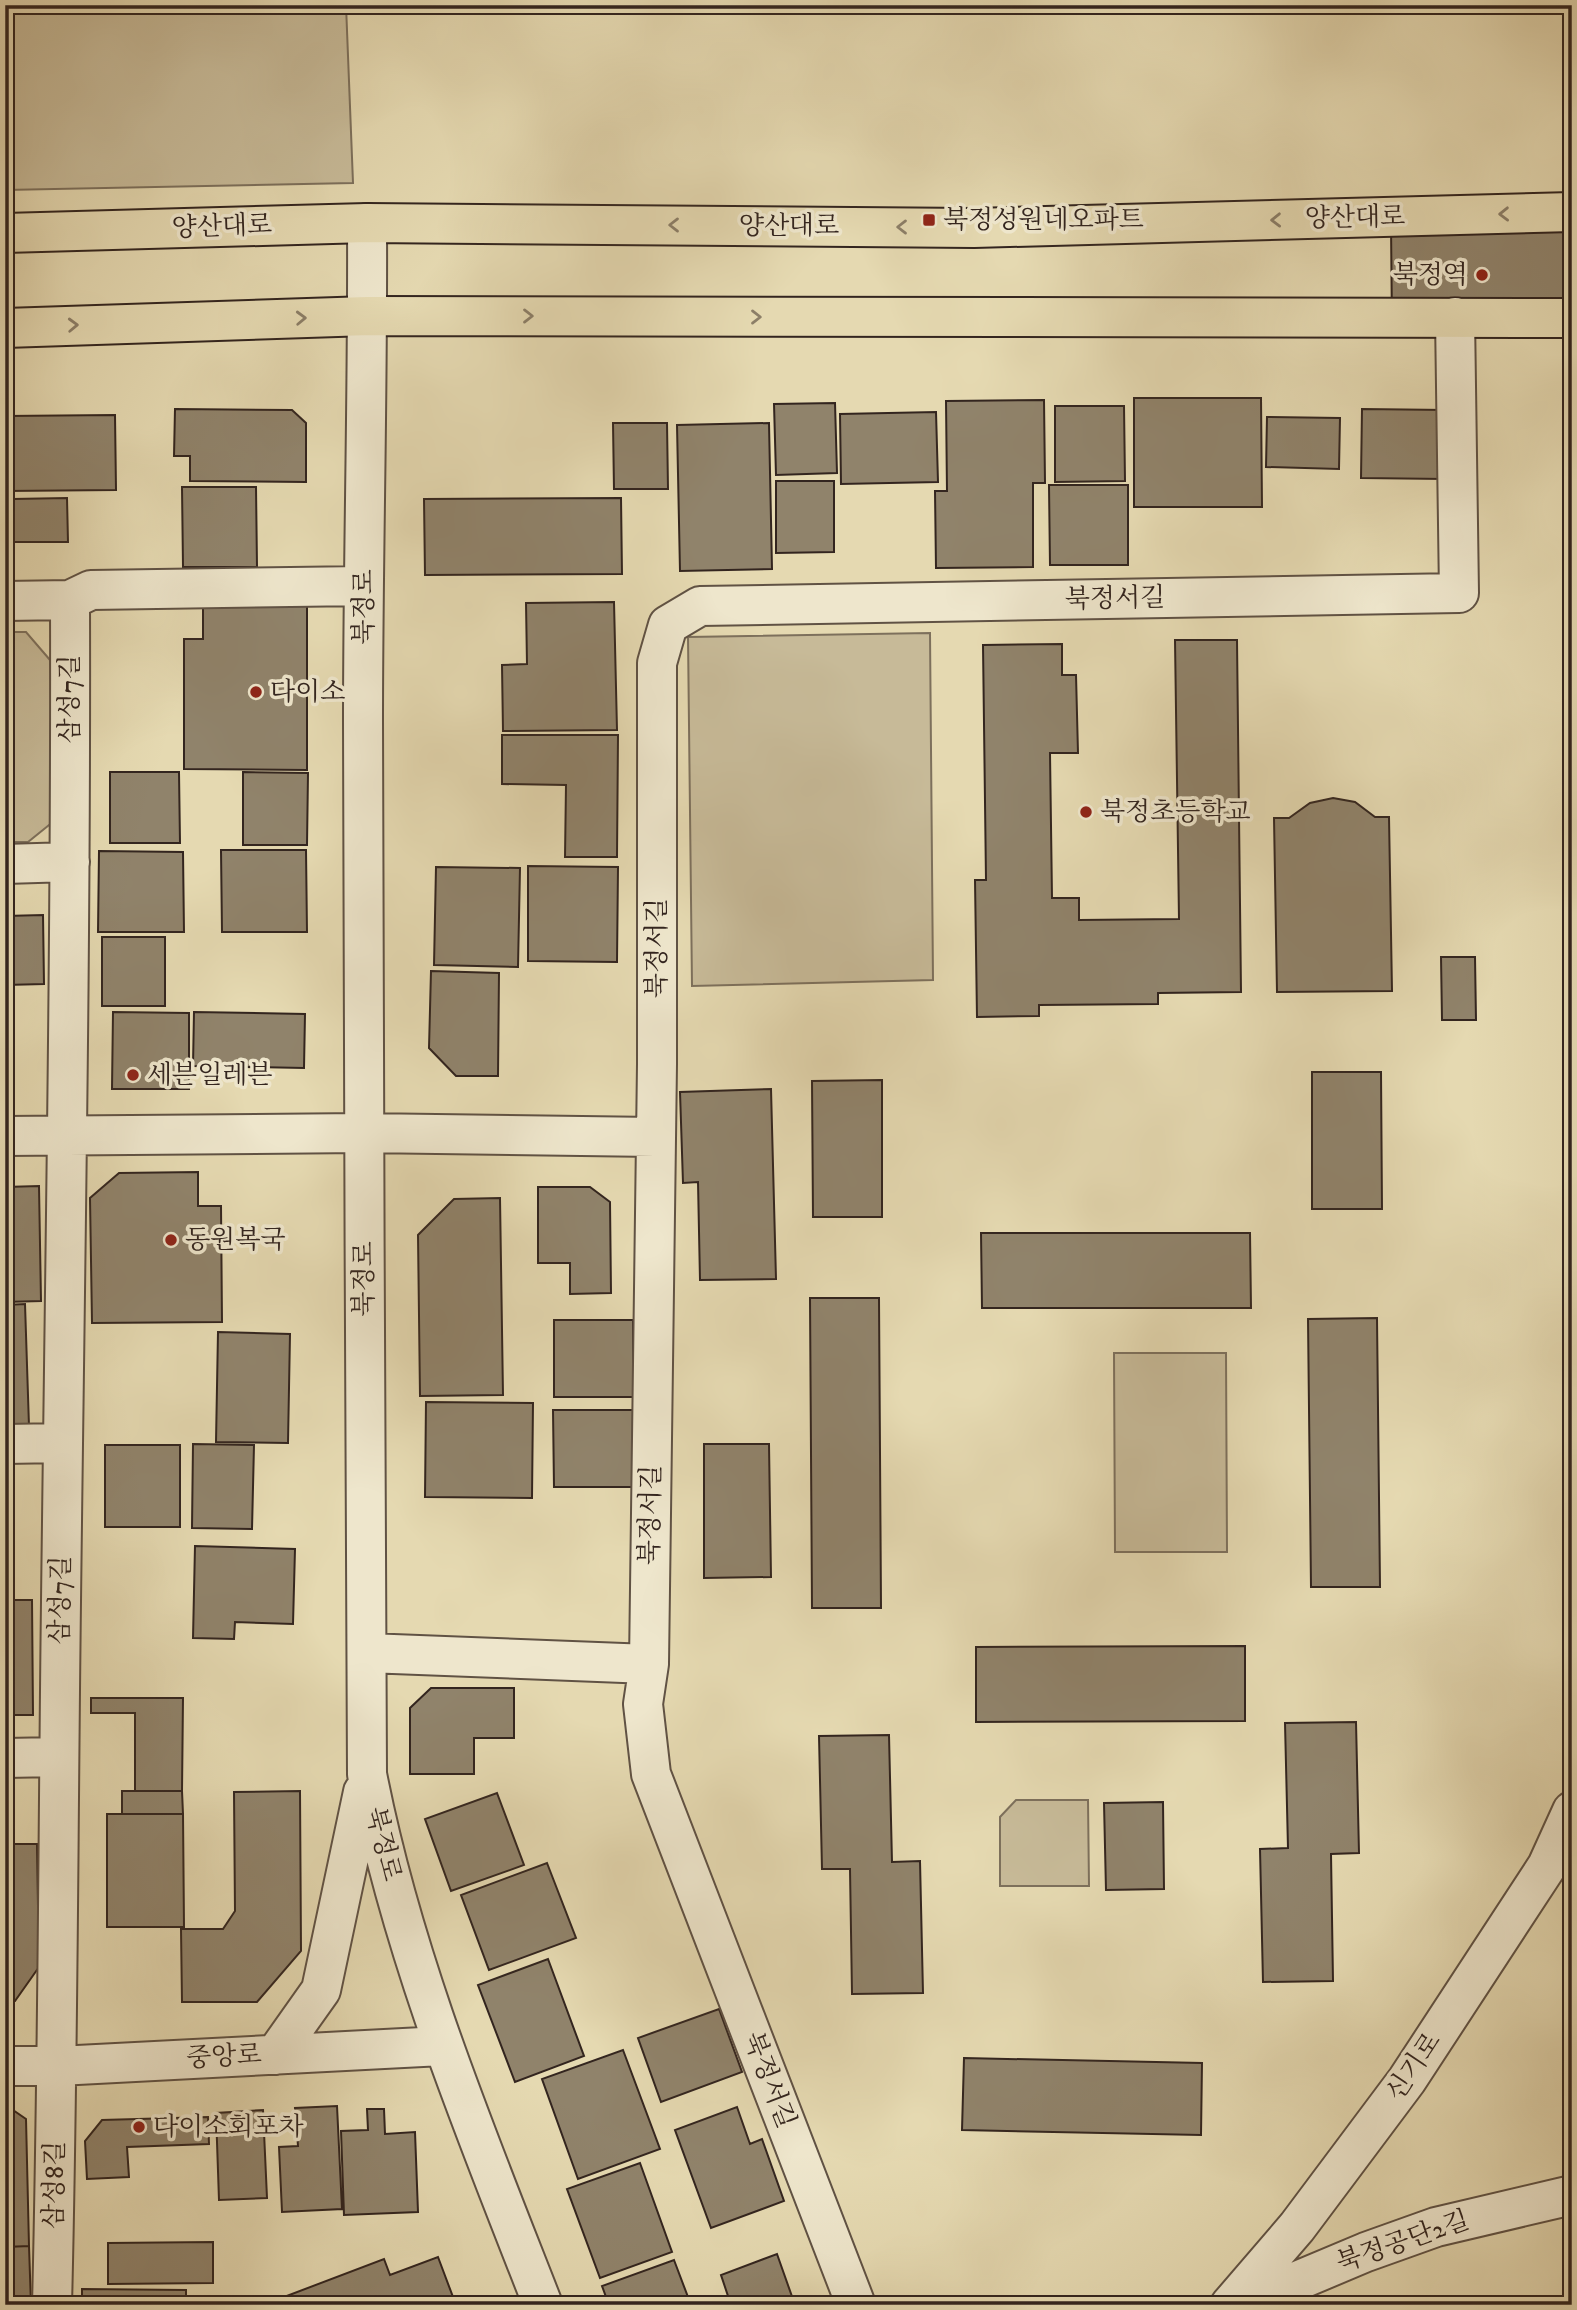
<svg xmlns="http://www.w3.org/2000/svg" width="1577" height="2310" font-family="'IM FELL DW Pica','Noto Serif KR',serif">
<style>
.green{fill:#c7ba98;stroke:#7d705c;stroke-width:2}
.building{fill:#90836b;stroke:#33251f;stroke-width:2}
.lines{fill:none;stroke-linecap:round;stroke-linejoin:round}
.minor-casing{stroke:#605244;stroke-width:42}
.major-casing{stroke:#33251f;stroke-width:42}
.minor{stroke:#eee6cc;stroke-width:38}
.major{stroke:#e5d9b1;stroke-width:38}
.oneway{stroke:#8c7f68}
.poi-dot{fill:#8f2418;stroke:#eee6cc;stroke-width:2.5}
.labels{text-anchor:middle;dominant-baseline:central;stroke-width:7;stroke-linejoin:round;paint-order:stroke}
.street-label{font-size:26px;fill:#33251f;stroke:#eee6cc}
.poi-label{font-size:26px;fill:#33251f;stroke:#eee6cc;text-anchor:start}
</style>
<rect width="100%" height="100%" fill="#e5d9b1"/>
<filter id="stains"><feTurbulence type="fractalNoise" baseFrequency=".00286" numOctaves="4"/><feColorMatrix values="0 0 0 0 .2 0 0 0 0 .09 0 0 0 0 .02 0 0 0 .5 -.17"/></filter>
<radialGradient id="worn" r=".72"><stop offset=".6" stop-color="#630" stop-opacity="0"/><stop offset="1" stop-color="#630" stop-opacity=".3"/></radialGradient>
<!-- green -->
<path class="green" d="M5,5H346L353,183L5,190Z
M5,632H26L50,660L54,821L28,842H5Z
M930,633L933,980L692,986L688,637Z
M1114,1353H1226L1227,1552H1115Z
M1016,1800H1088L1089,1886H1000V1817Z"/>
<!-- building -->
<path class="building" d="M1572,223V325L1392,326L1391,225Z
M1134,398H1261L1262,507H1134Z
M1044,400L1045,483H1033V567L936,568L935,491H947L946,401Z
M835,403L837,473L776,475L774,404Z
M1055,406H1124L1125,481L1055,482Z
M175,409L292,410L306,423V482L190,481V456H174Z
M1362,409L1446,410L1445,479L1361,478Z
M936,412L938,482L841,484L840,414Z
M115,415L116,490L5,491V416Z
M1267,417L1340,418L1339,469L1266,467Z
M613,423H667L668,489H614Z
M769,423L772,569L680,571L677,425Z
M776,481H834V552L776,553Z
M1049,485H1128V565H1050Z
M182,487H256L257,567H183Z
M5,496H8L9,578H5Z
M67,498L68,542H14L13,499Z
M621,498L622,574L425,575L424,499Z
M203,599L307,600V770L184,769V639H203Z
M614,602L617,730L503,731L502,665L527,664L526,603Z
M1175,640H1237L1241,992L1158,993V1004L1039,1005V1016L977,1017L975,880H986L983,645L1062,644V675H1076L1078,753H1050L1052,898H1079V920L1179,919Z
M502,735H618L617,857H565L566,785L502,784Z
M110,772H179L180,843H110Z
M243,772L308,773L307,845H243Z
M1333,798L1355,802L1375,817H1389L1392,991L1277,992L1274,818H1289L1310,803Z
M221,850H306L307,932H222Z
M99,851L183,852L184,932H98Z
M528,866L618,867L617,962L528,961Z
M436,867L520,868L518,967L434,965Z
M43,915L44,984L5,985V916Z
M102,937H165V1006H102Z
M1441,957H1475L1476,1020H1442Z
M431,971L499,973L498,1076H456L429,1048Z
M113,1012L189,1013V1089H112Z
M194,1012L305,1014L304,1068L193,1066Z
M1312,1072H1381L1382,1209H1312Z
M882,1080V1217H813L812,1081Z
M771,1089L776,1279L700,1280L698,1182L683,1183L680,1092Z
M198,1172V1206H221L222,1322L92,1323L90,1198L119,1173Z
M39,1186L41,1301L5,1302V1187Z
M538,1187H590L610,1202L611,1293L570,1294V1263H538Z
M500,1198L503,1395L420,1396L418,1235L454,1199Z
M981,1233H1250L1251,1308H982Z
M810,1298H879L881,1608H812Z
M25,1304L29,1426L5,1427V1305Z
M1377,1318L1380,1587H1311L1308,1319Z
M554,1320H633V1397H554Z
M218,1332L290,1334L288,1443L216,1442Z
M426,1402L533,1403L532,1498L425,1497Z
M553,1410H633L632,1487H554Z
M193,1444L254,1445L252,1529L192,1528Z
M704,1444H769L771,1577L704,1578Z
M105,1445H180V1527H105Z
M195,1546L295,1549L293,1624L235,1622L234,1639L193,1638Z
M5,1600H32L33,1715H5Z
M1245,1646V1721L976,1722V1647Z
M431,1688H514V1738H474V1774H410V1708Z
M91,1698H183L182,1791H135V1713H91Z
M1356,1722L1359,1853L1331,1854L1333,1981L1263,1982L1260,1849L1288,1848L1285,1723Z
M889,1735L892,1862L920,1861L923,1993L852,1994L850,1869H822L819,1736Z
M122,1791H182L183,1814H122Z
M300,1791L301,1951L257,2002H182L181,1929H223L235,1911L234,1792Z
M497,1793L524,1865L451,1891L425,1819Z
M1163,1802L1164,1889L1106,1890L1104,1803Z
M107,1814H183L184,1927H107Z
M5,1844H37L39,1967L15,2001H5Z
M547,1863L576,1938L489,1970L461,1895Z
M548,1959L584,2056L515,2082L478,1985Z
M719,2009L742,2072L661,2102L638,2038Z
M623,2050L660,2149L578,2179L542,2079Z
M964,2058L1202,2063L1201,2135L962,2130Z
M337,2106L342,2209L282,2212L279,2147L298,2146L295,2108Z
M737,2107L750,2144L762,2139L784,2201L711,2228L675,2130Z
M5,2108H10L26,2119L29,2246L5,2247Z
M367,2109H384L385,2134L415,2132L418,2212L344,2215L341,2131L368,2130Z
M263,2110L267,2198L219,2200L216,2113Z
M208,2117L209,2144L127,2147L129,2177L87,2179L85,2141L102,2120Z
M640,2163L672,2252L600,2278L567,2189Z
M213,2242V2283L108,2284V2243Z
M29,2246L31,2305H5V2247Z
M777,2254L795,2305H731L721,2275Z
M438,2257L456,2305H263L384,2259L390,2275Z
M674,2260L691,2305H609L602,2286Z
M82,2289L186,2290V2305H82Z"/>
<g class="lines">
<!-- minor casing -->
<g class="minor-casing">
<path id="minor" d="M367,223C368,389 363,556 363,722C363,1073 366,1423 367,1774C403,1958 475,2131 543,2305
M5,601L70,600L91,590L363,586
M5,864L70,862
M5,1136L363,1133L655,1137
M5,1444L63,1443
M367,1653L649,1664
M5,1758L59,1757
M275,2055L321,1990L363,1792
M5,2066H58L442,2046
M52,2305C58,2071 58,1837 61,1602C65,1268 71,934 70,600
M856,2305L651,1774L643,1704L649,1664L657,1064V663L668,625L700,606L1459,593L1455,317
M1230,2305L1297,2227L1407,2080L1547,1866L1572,1811
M1240,2305L1366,2252L1436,2227L1572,2195"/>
</g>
<!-- major casing -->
<g class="major-casing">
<path id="major" d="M5,233L367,223L974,228L1572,212
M5,328L368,316L1572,318"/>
</g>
<!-- minor -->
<use href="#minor" class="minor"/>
<!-- major -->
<use href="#major" class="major"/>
</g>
<!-- one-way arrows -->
<defs><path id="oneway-chevron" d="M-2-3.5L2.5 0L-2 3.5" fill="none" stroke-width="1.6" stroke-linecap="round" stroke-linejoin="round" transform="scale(1.75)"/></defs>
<g class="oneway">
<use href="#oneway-chevron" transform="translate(1504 214) rotate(179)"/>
<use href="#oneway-chevron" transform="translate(1276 220) rotate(179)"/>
<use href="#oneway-chevron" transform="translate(674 225) rotate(-180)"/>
<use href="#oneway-chevron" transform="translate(902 227) rotate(-180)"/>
<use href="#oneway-chevron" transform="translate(528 316)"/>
<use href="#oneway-chevron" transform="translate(756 317)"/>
<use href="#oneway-chevron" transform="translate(301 318) rotate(-2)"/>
<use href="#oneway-chevron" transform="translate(73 325) rotate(-2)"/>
</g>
<!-- markers -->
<g class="poi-dot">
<rect x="922" y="213" width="14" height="14" rx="3.5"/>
<circle cx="1482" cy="275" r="7"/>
<circle cx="256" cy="692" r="7"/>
<circle cx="1086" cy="812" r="7"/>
<circle cx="133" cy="1075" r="7"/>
<circle cx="171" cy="1240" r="7"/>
<circle cx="139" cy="2127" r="7"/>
</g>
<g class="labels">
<!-- street labels -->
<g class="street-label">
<text transform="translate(1355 218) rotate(-1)">양산대로</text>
<text x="789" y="226">양산대로</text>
<text transform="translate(222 227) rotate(-2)">양산대로</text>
<text transform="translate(1115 599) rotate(-1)">북정서길</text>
<text transform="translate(364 607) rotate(-90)">북정로</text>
<text transform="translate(70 699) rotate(-90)">삼성7길</text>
<text transform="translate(657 948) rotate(-90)">북정서길</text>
<text transform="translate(364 1279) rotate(-90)">북정로</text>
<text transform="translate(651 1515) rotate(-89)">북정서길</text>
<text transform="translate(61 1600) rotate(-89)">삼성7길</text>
<text transform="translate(383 1844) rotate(76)">북정로</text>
<text transform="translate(224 2057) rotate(-3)">중앙로</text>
<text transform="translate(1414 2067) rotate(-56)">신기로</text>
<text transform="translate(769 2080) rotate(69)">북정서길</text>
<text transform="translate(55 2185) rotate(-89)">삼성8길</text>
<text transform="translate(1403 2242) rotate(-19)">북정공단2길</text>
</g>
<!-- poi labels -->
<g class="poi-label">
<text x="943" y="220">북정성원네오파트</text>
<text x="1468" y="275" text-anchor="end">북정역</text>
<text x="270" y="692">다이소</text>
<text x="1100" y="812">북정초등학교</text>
<text x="147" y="1075">세븐일레븐</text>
<text x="185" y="1240">동원복국</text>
<text x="153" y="2127">다이소회포차</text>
</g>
</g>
<!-- margin -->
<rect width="1577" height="2310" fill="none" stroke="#e5d9b1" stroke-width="28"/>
<rect x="7" y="7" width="1563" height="2296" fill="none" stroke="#33251f" stroke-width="3.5"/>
<rect x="14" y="14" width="1549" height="2282" fill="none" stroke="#33251f" stroke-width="2"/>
<rect width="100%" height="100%" filter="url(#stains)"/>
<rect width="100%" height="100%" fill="url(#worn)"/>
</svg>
